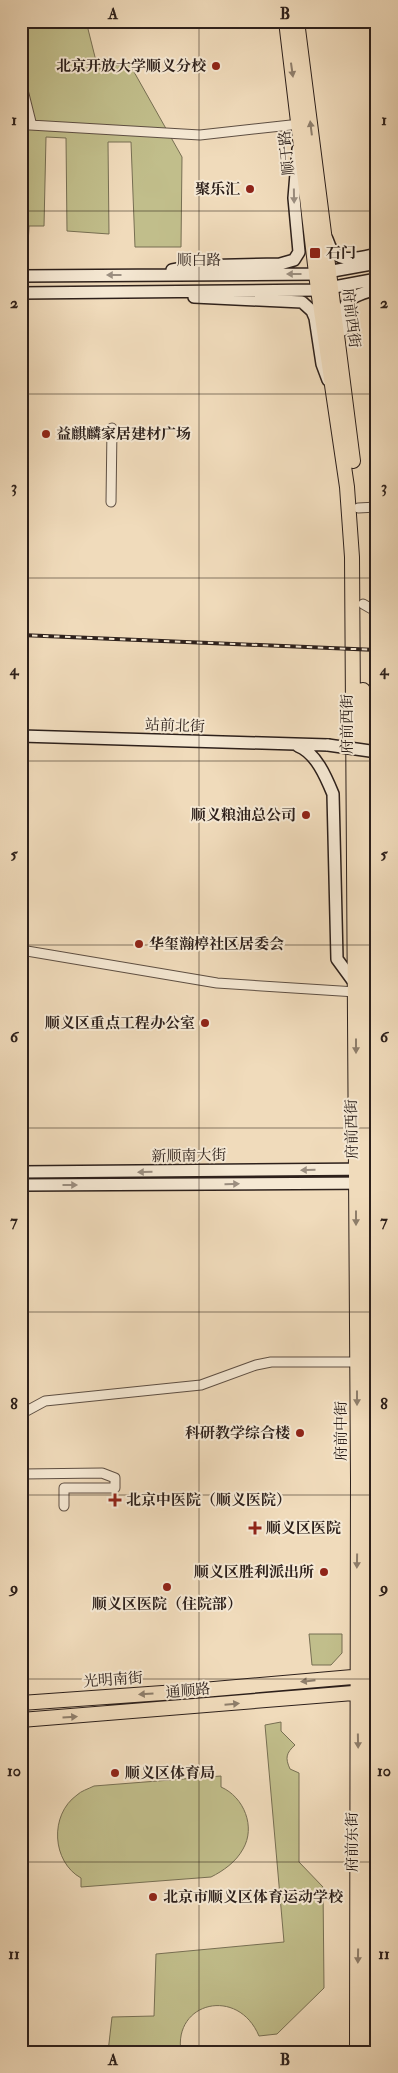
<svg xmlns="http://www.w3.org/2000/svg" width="398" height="2073" font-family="'IM FELL Double Pica','Noto Serif SC',serif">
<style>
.green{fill:#c1be8b;stroke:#776f53}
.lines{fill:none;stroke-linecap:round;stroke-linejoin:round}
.minor-casing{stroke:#5e4f43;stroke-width:11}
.secondary-casing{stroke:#2d201b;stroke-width:14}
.primary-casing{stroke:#2d201b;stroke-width:16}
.minor{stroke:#f5e8d3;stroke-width:9}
.secondary{stroke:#f5e8d3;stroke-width:11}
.primary{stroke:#f0dbbb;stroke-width:14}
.rail-casing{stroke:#2d201b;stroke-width:4}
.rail{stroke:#f5e8d3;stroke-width:2;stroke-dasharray:5.5;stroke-linecap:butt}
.secondary-bridge-casing{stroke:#2d201b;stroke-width:14;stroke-linecap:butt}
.secondary-bridge{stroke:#f5e8d3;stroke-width:11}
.oneway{fill:#8e7e6b}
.oneway2{fill:#9b8e80}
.grid{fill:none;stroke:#2d201b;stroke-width:1;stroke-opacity:0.55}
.poi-dot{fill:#8f2418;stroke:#f5e8d3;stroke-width:2}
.labels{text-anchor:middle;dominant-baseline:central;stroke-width:4;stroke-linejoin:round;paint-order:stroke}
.poi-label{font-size:15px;font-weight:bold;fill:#2d201b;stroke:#f5e8d3;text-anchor:start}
.street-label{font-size:15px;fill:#2d201b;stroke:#f5e8d3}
.neatline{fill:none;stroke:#2d201b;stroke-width:2}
.grid-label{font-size:16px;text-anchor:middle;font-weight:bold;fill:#2d201b}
</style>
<rect width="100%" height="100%" fill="#f0dbbb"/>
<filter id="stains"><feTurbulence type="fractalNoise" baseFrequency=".004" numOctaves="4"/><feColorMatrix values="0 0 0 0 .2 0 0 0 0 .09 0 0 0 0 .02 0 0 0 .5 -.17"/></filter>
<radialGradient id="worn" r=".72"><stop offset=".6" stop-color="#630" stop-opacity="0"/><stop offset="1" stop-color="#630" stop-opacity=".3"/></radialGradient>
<!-- green -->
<path class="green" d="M21,21H86L98,69L129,63L182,157L181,247H135L131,142H108L109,234L67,231L66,138L46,137L44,226H29L28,245H21Z
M309,1634H342V1653L331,1665H312Z
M281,1722V1731L295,1745C286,1753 285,1758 290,1769L299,1773V1862L323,1887L324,1988L277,2034L259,2036C238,1986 173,2002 181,2052H108L112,2017L154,2016L156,1954L284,1942L265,1725Z
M221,1776V1787C244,1797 256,1827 243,1849C236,1862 223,1871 211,1877L81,1887V1878C52,1862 49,1815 77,1795C81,1791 88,1789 94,1786Z"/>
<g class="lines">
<!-- minor casing -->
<g class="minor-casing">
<path id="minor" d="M21,82L31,122L30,125H21
M30,125L200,135L300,124
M111,502L112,428
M358,508L377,507
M363,604L377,612
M21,950L217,983L356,992
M21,1414L45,1401L201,1385L256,1365L271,1362H357
M21,1460L23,1515
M23,1474L102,1473L115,1478V1488H64V1506"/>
</g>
<!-- secondary casing -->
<g class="secondary-casing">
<path id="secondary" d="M327,239C335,266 355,259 377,254
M172,270L194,266L280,264L294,260L299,252L294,198L298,149
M21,276L316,274L377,263
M21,293L318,290L377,279
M194,297L302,302L312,311L315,318L322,364L328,380
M343,330C339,300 351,296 377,289
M21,736L328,745
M298,746C316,753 326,777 333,794L337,959L356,985
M369,975L374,959L377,898
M21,1172L377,1169
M21,1185L377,1183"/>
</g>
<!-- primary casing -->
<g class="primary-casing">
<path id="primary" d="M286,21L318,290L347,487L352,557L358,1479L357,2052
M297,21L353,461
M363,690L369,1169V2052
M21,1703L191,1691L364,1676
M21,1720L366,1692"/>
</g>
<!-- minor -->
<use href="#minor" class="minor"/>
<!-- secondary -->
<use href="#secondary" class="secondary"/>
<!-- primary -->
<use href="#primary" class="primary"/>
<!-- rail casing -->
<g class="rail-casing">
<path id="rail" d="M21,635L377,650"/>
</g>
<!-- rail -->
<use href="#rail" class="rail"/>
<!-- secondary-bridge casing -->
<g class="secondary-bridge-casing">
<path id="secondary-bridge" d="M328,745L377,752"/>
</g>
<!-- secondary-bridge -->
<use href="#secondary-bridge" class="secondary-bridge"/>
</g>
<!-- one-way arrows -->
<defs><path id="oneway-solid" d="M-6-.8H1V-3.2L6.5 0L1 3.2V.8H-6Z" transform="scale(1.25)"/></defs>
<g class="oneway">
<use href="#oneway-solid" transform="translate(292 70) rotate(82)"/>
<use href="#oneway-solid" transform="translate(311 128) rotate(-97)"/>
<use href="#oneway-solid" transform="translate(356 1046) rotate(90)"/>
<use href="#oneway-solid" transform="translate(356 1218) rotate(90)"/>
<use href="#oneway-solid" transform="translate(357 1398) rotate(90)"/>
<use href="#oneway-solid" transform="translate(357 1561) rotate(91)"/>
<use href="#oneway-solid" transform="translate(308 1681) rotate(174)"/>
<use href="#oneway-solid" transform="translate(146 1694) rotate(176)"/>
<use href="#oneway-solid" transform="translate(232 1704) rotate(-5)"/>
<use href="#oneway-solid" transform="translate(70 1717) rotate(-4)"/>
<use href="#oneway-solid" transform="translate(358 1741) rotate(89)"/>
<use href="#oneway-solid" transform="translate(358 1956) rotate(91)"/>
</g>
<g class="oneway2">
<use href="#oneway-solid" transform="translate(294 196) rotate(89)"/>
<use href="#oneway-solid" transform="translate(294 274) rotate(180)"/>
<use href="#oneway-solid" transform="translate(114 275) rotate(180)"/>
<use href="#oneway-solid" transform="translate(308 1170) rotate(179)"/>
<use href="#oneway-solid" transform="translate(145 1172) rotate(179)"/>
<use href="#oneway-solid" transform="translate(232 1184) rotate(-1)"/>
<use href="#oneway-solid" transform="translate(70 1185)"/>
</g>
<!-- grid -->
<path class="grid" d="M199,21V2052M21,211H377M21,394H377M21,578H377M21,761H377M21,945H377M21,1128H377M21,1312H377M21,1495H377M21,1679H377M21,1862H377"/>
<!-- markers -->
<g class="poi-dot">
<circle cx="216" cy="66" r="5"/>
<circle cx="250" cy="189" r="5"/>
<rect x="309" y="247" width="12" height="12" rx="2.5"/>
<circle cx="46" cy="434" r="5"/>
<circle cx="306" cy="815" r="5"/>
<circle cx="139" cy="944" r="5"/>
<circle cx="205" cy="1023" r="5"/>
<circle cx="300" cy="1433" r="5"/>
<path d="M112.5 1492.5h5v5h5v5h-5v5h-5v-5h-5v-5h5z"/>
<path d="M252.5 1520.5h5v5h5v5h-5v5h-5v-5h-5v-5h5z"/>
<circle cx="324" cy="1572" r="5"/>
<circle cx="167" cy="1587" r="5"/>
<circle cx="115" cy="1773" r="5"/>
<circle cx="153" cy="1897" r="5"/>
</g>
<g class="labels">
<!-- poi labels -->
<g class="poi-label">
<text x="206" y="66" text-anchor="end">北京开放大学顺义分校</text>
<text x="240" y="189" text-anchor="end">聚乐汇</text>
<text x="326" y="253">石门</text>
<text x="56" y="434">益麒麟家居建材广场</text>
<text x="296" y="815" text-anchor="end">顺义粮油总公司</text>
<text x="149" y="944">华玺瀚楟社区居委会</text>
<text x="195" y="1023" text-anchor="end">顺义区重点工程办公室</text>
<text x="290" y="1433" text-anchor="end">科研教学综合楼</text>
<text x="126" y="1500">北京中医院（顺义医院）</text>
<text x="266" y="1528">顺义区医院</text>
<text x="314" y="1572" text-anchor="end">顺义区胜利派出所</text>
<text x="167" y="1604" text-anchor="middle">顺义区医院（住院部）</text>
<text x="125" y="1773">顺义区体育局</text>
<text x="163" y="1897">北京市顺义区体育运动学校</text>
</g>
<!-- street labels -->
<g class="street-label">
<text transform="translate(287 153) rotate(-96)">顺于路</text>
<text x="199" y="260">顺白路</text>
<text transform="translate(351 318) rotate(83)">府前西街</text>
<text transform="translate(347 724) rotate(-90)">府前西街</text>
<text transform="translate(175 726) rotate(2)">站前北街</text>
<text transform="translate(352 1129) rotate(-91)">府前西街</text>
<text transform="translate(189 1156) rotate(-1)">新顺南大街</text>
<text transform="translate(341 1431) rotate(-90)">府前中街</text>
<text transform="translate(113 1680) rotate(-4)">光明南街</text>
<text transform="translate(188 1691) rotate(-5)">通顺路</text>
<text transform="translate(352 1842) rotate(-90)">府前东街</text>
</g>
</g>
<!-- margin -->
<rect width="398" height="2073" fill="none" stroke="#f0dbbb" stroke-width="55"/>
<rect x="28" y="28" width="342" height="2018" class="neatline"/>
<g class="grid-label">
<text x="113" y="19">A</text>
<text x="285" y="19">B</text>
<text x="14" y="125">1</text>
<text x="384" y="125">1</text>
<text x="14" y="308">2</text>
<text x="384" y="308">2</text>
<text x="14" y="492">3</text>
<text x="384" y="492">3</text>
<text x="14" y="675">4</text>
<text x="384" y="675">4</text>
<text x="14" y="859">5</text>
<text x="384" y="859">5</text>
<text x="14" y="1042">6</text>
<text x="384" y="1042">6</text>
<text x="14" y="1226">7</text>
<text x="384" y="1226">7</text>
<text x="14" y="1409">8</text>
<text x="384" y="1409">8</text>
<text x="14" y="1593">9</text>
<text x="384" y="1593">9</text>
<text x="14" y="1776">10</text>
<text x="384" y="1776">10</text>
<text x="14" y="1959">11</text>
<text x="384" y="1959">11</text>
<text x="113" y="2065">A</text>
<text x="285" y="2065">B</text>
</g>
<rect width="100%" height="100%" filter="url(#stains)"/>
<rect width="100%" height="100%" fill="url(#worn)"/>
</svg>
